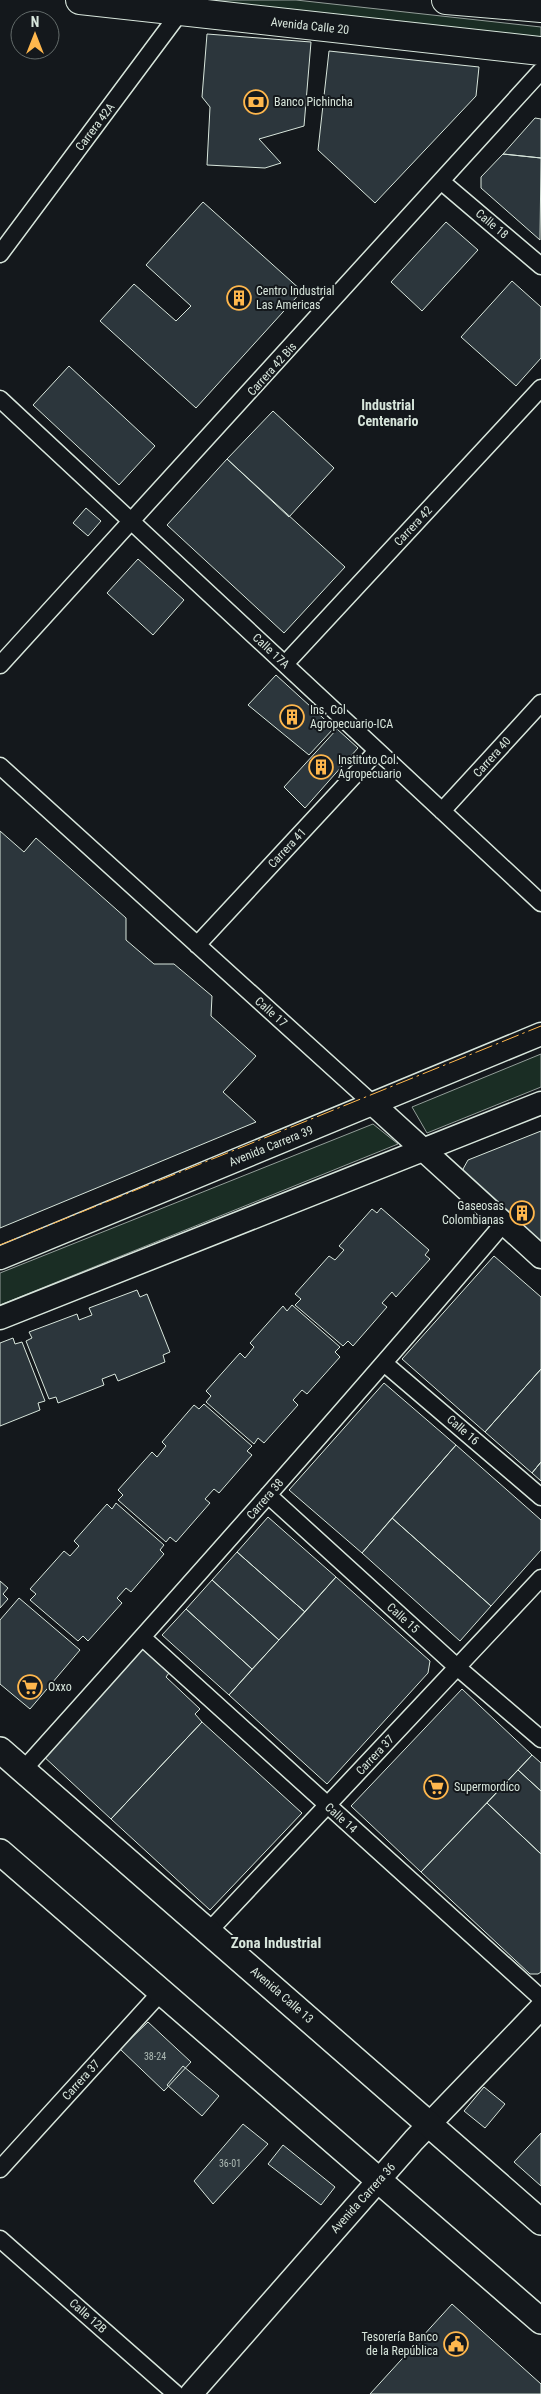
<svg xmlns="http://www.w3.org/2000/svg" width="541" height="2394" font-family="'Roboto Condensed',sans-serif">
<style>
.green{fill:#1a2d24;stroke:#939e99}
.building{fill:#2c363c;stroke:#d8e6dc}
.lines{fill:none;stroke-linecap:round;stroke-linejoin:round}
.street-casing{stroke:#d8e6dc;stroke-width:19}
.secondary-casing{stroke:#d8e6dc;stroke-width:25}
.primary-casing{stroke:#d8e6dc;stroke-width:28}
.highway-casing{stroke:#d8e6dc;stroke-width:30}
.street{stroke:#14181c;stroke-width:16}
.secondary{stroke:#14181c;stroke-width:22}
.primary{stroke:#14181c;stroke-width:25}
.highway{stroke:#14181c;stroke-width:28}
.power{stroke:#ffb74d;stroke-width:1;stroke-dasharray:18 4 2.5 4;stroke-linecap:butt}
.labels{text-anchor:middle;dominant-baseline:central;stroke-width:4;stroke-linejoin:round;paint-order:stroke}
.number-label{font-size:10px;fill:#adbab4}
.street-label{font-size:12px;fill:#d8e6dc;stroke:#14181c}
.poi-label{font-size:12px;fill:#d8e6dc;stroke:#14181c;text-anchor:start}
.neighbourhood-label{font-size:14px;font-weight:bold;fill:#d8e6dc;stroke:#14181c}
.quarter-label{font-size:15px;font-weight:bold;fill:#d8e6dc;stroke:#14181c}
</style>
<rect width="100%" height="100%" fill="#14181c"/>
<!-- green -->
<path class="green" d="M213,0H296L541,27V43L211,7Z
M541,1054V1087L427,1133L412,1107Z
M373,1124L398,1144L0,1305V1273Z"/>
<!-- building -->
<path class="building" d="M207,34L311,42L304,126L259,139L281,163L265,168L207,165L210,107L202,97Z
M329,51L479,67L476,96L375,203L318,150Z
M535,118L541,119V158L503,154Z
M503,154L541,158L540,240L481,188V177Z
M203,202L302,291L196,408L100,321L134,284L176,321L191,306L146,265Z
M446,222L478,250L422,311L391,282Z
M512,281L541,307V358L516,386L461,337Z
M69,366L155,446L119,485L33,405Z
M273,411L334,468L289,517L227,459Z
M227,459L345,567L284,633L167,525Z
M86,508L101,521L88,536L73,523Z
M138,559L184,600L153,635L107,593Z
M276,675L334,728L309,755L248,705Z
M337,729L358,748L305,808L284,787Z
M0,831L24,852L36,838L126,918V940L154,964H174L212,996L211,1016L256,1056L223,1092L256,1122L0,1228Z
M541,1131V1246L465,1180L463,1169L468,1160Z
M381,1208L429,1250L425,1255L430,1259L396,1297L392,1292L382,1303L387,1307L353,1346L348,1341L343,1346L295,1305L301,1299L295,1294L329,1256L335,1260L344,1250L339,1246L372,1209L377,1213Z
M494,1256L541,1297V1369L485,1432L402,1359Z
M137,1290L140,1297L147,1294L170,1352L163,1355L165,1362L118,1381L115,1374L102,1379L104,1385L58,1403L56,1397L49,1399L26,1341L32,1338L29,1332L77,1314L79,1320L92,1315L89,1308Z
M292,1305L340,1347L335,1352L340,1357L307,1394L302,1390L293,1400L298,1405L264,1443L258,1438L254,1444L206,1402L211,1396L206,1391L240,1353L245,1358L254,1347L250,1343L283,1306L287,1311Z
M13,1338L15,1344L22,1342L45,1401L38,1403L40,1410L0,1426V1343Z
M541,1369V1462L532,1473L485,1432Z
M384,1383L456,1445L362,1553L289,1490Z
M204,1404L252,1446L247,1451L252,1455L219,1493L214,1489L205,1499L210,1503L176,1542L170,1537L166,1542L118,1500L123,1495L118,1490L152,1452L157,1457L166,1446L162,1442L194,1405L199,1409Z
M456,1445L541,1520V1550L491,1606L392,1518Z
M541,1462V1481L532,1473Z
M116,1503L164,1545L160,1550L164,1554L131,1592L126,1588L117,1598L122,1603L88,1641L83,1636L78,1641L30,1600L36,1594L30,1589L64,1551L70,1556L79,1546L74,1541L107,1504L112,1509Z
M268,1517L336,1577L305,1612L237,1552Z
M392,1518L491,1606L460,1641L362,1553Z
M237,1552L305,1612L279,1640L212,1580Z
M336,1577L430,1661L428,1673L327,1784L229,1695Z
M212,1580L279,1640L252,1669L186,1609Z
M0,1581L8,1588L3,1594L8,1599L0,1608Z
M19,1598L80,1650L30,1709L0,1684V1620Z
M186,1609L252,1669L229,1695L162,1635Z
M141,1648L169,1673L166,1677L200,1709L195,1714L202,1722L111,1819L41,1754Z
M462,1689L532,1755L421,1872L351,1806Z
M202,1722L302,1813L210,1910L111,1819Z
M532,1755L541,1763V1791L518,1770Z
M518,1770L541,1791V1854L487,1803Z
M487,1803L541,1854V1972L538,1974H530L421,1872Z
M148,2022L191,2062L164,2091L120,2049Z
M183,2066L219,2096L202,2116L167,2085Z
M484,2087L505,2104L485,2128L464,2111Z
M243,2124L268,2144L213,2204L194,2181Z
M541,2133V2186L514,2162Z
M283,2145L335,2187L321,2205L268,2164Z
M452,2304L541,2384V2394H370Z"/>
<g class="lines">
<!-- street casing -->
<g class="street-casing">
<path id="street" d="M442,182L541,266
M0,254L184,7
M0,399L541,903
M285,664L541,388
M0,665L541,71
M0,766L373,1104
M442,811L541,703
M197,945L377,751
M384,1363L541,1497
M268,1495L457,1667L541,1739
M143,1638L541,1998
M23,1770C185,1590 346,1409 503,1224
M209,1931L541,1578
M0,2169L162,1991
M0,2239L176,2394"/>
</g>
<!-- secondary casing -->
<g class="secondary-casing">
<path id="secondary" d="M373,1104L541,1257
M0,1258L541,1034
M0,1318L541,1103
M191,2394L414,2140L541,2008"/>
</g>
<!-- primary casing -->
<g class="primary-casing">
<path id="primary" d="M0,1750L541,2222
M0,1852L541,2321"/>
</g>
<!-- highway casing -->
<g class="highway-casing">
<path id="highway" d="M80,0L541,51
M446,0L541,8"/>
</g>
<!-- street -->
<use href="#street" class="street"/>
<!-- secondary -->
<use href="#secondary" class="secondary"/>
<!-- primary -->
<use href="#primary" class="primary"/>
<!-- highway -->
<use href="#highway" class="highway"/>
<!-- power -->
<path class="power" d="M0,1245L541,1026"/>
</g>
<!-- icons -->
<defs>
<g id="bank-ring" transform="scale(1.25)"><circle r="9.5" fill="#14181c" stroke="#ffb74d" stroke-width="1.5"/><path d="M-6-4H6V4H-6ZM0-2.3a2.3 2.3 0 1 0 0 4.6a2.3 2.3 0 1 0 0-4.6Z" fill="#ffb74d"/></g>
<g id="building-ring" transform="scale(1.25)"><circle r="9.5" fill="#14181c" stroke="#ffb74d" stroke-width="1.5"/><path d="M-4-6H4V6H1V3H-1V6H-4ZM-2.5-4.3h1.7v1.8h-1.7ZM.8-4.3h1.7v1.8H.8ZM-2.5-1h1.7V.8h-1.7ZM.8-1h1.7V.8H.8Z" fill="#ffb74d"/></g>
<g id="supermarket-ring" transform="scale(1.25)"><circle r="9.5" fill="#14181c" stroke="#ffb74d" stroke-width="1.5"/><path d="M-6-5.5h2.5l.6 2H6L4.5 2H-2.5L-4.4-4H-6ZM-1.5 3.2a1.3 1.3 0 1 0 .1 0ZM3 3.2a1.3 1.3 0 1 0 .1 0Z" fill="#ffb74d"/></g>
<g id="civic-ring" transform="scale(1.25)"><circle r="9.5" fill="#14181c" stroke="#ffb74d" stroke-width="1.5"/><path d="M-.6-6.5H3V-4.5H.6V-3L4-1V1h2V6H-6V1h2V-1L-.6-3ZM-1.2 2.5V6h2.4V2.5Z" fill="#ffb74d"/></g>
</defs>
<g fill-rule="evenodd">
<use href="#bank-ring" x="256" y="102"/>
<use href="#building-ring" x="239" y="298"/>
<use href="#building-ring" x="292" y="717"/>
<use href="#building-ring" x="321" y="767"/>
<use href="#building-ring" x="522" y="1213"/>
<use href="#supermarket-ring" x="30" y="1687"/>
<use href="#supermarket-ring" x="436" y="1787"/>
<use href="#civic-ring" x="456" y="2344"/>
</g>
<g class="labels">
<!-- number labels -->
<g class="number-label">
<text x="155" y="2056">38-24</text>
<text x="230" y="2163">36-01</text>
</g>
<!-- street labels -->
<g class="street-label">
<text transform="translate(310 26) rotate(6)">Avenida Calle 20</text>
<text transform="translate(95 127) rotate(-53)">Carrera 42A</text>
<text transform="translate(492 224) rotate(40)">Calle 18</text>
<text transform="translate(272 369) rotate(-48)">Carrera 42 Bis</text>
<text transform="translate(413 526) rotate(-47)">Carrera 42</text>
<text transform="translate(271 651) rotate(43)">Calle 17A</text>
<text transform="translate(492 757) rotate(-48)">Carrera 40</text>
<text transform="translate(287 848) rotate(-47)">Carrera 41</text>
<text transform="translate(271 1012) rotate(42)">Calle 17</text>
<text transform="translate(271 1146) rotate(-22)">Avenida Carrera 39</text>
<text transform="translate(463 1430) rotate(41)">Calle 16</text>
<text transform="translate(265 1499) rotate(-49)">Carrera 38</text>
<text transform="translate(403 1618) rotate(42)">Calle 15</text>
<text transform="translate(375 1755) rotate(-47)">Carrera 37</text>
<text transform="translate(341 1818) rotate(42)">Calle 14</text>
<text transform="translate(282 1995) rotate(41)">Avenida Calle 13</text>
<text transform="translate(81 2080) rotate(-48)">Carrera 37</text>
<text transform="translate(363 2198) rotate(-48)">Avenida Carrera 36</text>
<text transform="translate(88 2316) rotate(41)">Calle 12B</text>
</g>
<!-- poi labels -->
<g class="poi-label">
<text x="274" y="102">Banco Pichincha</text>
<text x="256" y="291">Centro Industrial<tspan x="256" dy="14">Las Americas</tspan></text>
<text x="310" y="710">Ins. Col<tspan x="310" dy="14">Agropecuario-ICA</tspan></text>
<text x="338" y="760">Instituto Col.<tspan x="338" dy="14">Agropecuario</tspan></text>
<text x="504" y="1206" text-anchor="end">Gaseosas<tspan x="504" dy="14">Colombianas</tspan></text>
<text x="48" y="1687">Oxxo</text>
<text x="454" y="1787">Supermordico</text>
<text x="438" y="2337" text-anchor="end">Tesorería Banco<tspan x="438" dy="14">de la República</tspan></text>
</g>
<!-- neighbourhood labels -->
<g class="neighbourhood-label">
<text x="388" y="405">Industrial<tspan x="388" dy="16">Centenario</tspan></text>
</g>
<!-- quarter labels -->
<g class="quarter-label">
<text x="276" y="1943">Zona Industrial</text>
</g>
</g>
<!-- north arrow -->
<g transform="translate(35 35)"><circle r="24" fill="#14181c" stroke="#626a69"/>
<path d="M0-4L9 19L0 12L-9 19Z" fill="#ffb74d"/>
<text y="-8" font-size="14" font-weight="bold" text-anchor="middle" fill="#d8e6dc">N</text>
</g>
</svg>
